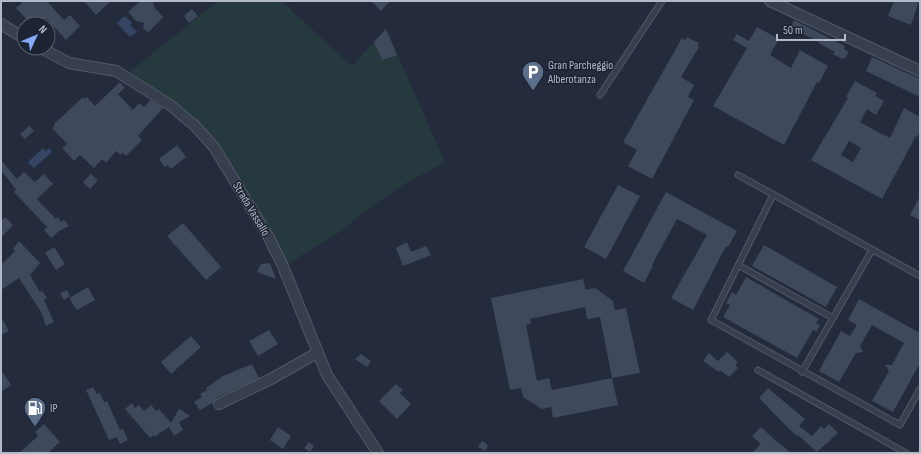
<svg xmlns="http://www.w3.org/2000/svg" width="921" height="454" font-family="'Sofia Sans Condensed',sans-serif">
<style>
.green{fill:#25393e}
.water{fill:#364564}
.building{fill:#3e495c;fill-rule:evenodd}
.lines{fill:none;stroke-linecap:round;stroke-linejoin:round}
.service-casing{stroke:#525968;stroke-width:7}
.minor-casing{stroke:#525968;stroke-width:12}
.path{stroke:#43565b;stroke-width:1.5;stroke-dasharray:3 3;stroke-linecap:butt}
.service{stroke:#373e4d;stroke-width:5}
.minor{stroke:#373e4d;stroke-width:10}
.labels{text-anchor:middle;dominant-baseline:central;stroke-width:3;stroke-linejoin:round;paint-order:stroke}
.poi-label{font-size:12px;fill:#b2b9c8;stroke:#1c2332;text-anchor:start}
.street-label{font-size:12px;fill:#b2b9c8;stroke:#1c2332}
</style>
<rect width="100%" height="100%" fill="#232b3d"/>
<!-- green -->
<path class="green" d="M218,1H281L352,66L386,29L445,162L403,185L363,213L343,230L286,265L232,170L164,97L129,72Z"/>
<!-- water -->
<path class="water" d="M123,17H126L132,23L130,25L137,32L130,37L117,23Z
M43,148L46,151L49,148L52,152L34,168L28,162Z"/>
<!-- building -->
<path class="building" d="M24,1H47L64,20L70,15L80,26L66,40L46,18L39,24L33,17L28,21L16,8Z
M84,1H111L96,15Z
M140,1H153L154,7L163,17L149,32L143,29L144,23L136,21L128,12Z
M371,1H390L381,11Z
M894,1H919L911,25L888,16Z
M192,9L198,16L189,23L184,16Z
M794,20L845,46L844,49L849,52L845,58L842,59L833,54L835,52L817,42L818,41L790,28Z
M757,27L779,39L770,55L791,68L800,50L828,66L819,83L817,82L784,145L713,106L747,48L733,40L737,34L749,41Z
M386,29L397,55L382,60L374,42Z
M687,37L699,43L697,46L699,47L681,77L694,85L688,97L694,100L652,179L628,166L637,150L623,142L682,38L685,40Z
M872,57L920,79V97L866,71Z
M855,81L877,93L875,96L884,101L876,115L867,109L860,122L874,130L890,138L904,108L920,117V131L917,137L916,136L882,199L811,160L848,98L846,97ZM849,141L861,148L853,162L841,155Z
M120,82L125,88L118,94L133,110L139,103L144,107L150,100L163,108L138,136L142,140L126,156L123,153L121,155L116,151L106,163L102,159L94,168L80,155L74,161L62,148L67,144L52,128L55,125L54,124L83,97L84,99L87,97L95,106Z
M29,126L34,131L25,139L20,134Z
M177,145L186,157L171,169L167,165L165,167L159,159Z
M1,160L17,179L24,172L35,182L44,174L53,184L37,199L56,219L58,217L61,222L64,220L69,226L59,231L51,238L44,230L47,227L14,192L16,190L1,170Z
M91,174L98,180L90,189L83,182Z
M618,185L640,196L606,259L584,247Z
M666,192L737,231L728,247L726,246L693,310L671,298L707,235L677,219L652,265L653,266L644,283L623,271Z
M920,196V220L910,215Z
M5,217L13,225L1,238V221Z
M183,223L221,267L206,280L167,236Z
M19,241L40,263L30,275L40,292L42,291L47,298L44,300L54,322L46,326L41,312L19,278L1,290V265L15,251L13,249Z
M407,242L411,252L426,246L431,255L403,266L396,248Z
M764,245L837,287L826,307L752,266Z
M54,247L65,264L56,270L45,253Z
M270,263L276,279L257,272L261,264Z
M746,277L819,319L816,323L820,325L817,332L813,330L797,358L723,317L730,305L726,303L732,292L736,295Z
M583,279L586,290L595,288L613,301L615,310L626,308L640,373L612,378L600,317L587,319L585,307L530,319L531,324L526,325L537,381L549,378L552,390L612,378L618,405L553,418L551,407L542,409L523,397L521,388L510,390L491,298Z
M88,287L95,300L77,310L69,298Z
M67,290L70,296L64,300L60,293Z
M859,299L920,333V363L893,412L872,401L889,371L885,365H892L904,343L872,325L860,346L863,352L856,353L839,382L819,371L841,331L850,336L857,325L848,320Z
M1,317L9,331L1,335Z
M269,330L278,344L258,356L249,341Z
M191,336L201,347L171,374L161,362Z
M727,352L738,362L735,365L738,368L729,377L720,370L719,372L703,361L709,353L718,361Z
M361,354L371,361L367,367L355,359Z
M252,364L259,378L216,398L213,403L200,410L194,402L202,397L200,394L207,390L206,388L223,376Z
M1,370L11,385L1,392Z
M396,384L403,390L400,393L411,404L397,419L379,401Z
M93,387L97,394L100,393L104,402L107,401L120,430L123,429L128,440L120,444L117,437L109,440L86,390Z
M768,388L805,419L799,426L812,436L821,426L824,429L829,424L838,433L817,452L798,435L797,436L789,429L759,398Z
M132,403L135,408L139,405L144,411L151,405L156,411L159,409L171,423L179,409L190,416L179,422L183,430L174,436L169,427L154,437L153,435L150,438L125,409Z
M44,424L60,442L48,453H19L38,436L35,432Z
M278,427L291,436L283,449L270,440Z
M761,427L775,440L791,453H752L761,444L752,436Z
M482,441L488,445L485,451L478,447Z
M309,442L314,446L310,452L304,448Z"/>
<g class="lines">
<!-- service casing -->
<g class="service-casing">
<path id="service" d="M600,95L662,1
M738,175L920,276
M773,195L711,320L900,425L920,389
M738,265L833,318
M758,370L906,453
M802,372L872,250"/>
</g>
<!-- minor casing -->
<g class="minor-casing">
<path id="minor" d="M770,1L920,71
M1,24L24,38
M41,48L69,63L116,71L170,105L195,126L214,147L268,236L282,264L327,375L378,453
M219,404L271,379L317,353"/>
</g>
<!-- path -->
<path class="path" d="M918,453L920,450"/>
<!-- service -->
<use href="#service" class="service"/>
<!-- minor -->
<use href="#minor" class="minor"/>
</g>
<!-- icons -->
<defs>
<g id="parking-pin" transform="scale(1.15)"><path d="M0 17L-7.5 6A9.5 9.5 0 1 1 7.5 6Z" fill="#5c6f8a" stroke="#1c2332"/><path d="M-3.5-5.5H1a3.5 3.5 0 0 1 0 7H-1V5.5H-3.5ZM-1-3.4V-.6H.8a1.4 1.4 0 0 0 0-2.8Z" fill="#fff"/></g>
<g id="fuel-pin" transform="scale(1.15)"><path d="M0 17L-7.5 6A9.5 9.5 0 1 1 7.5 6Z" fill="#5c6f8a" stroke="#1c2332"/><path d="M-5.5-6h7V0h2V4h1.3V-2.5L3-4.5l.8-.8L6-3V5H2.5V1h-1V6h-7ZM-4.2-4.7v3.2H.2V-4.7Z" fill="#fff"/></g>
</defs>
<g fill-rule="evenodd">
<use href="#parking-pin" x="533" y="72"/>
<use href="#fuel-pin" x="35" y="408"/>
</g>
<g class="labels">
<!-- poi labels -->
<g class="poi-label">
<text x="548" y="65">Gran Parcheggio<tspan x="548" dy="14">Alberotanza</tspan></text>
<text x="50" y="408">IP</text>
</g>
<!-- street labels -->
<g class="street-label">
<text transform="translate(251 209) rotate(59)">Strada Vassallo</text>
</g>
</g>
<!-- border -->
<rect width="921" height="454" fill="none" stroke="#b2b9c8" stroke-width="4"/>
<!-- north arrow -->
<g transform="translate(36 36) rotate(46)"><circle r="19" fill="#1c2332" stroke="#585f6e"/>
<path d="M0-3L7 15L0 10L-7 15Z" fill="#86a8fa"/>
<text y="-6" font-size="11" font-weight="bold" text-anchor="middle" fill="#b2b9c8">N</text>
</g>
<!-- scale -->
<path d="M777 34v6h68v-6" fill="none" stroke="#b2b9c8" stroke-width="2"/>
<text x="783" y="34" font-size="12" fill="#b2b9c8" stroke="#1c2332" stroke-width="3" paint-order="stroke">50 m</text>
</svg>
